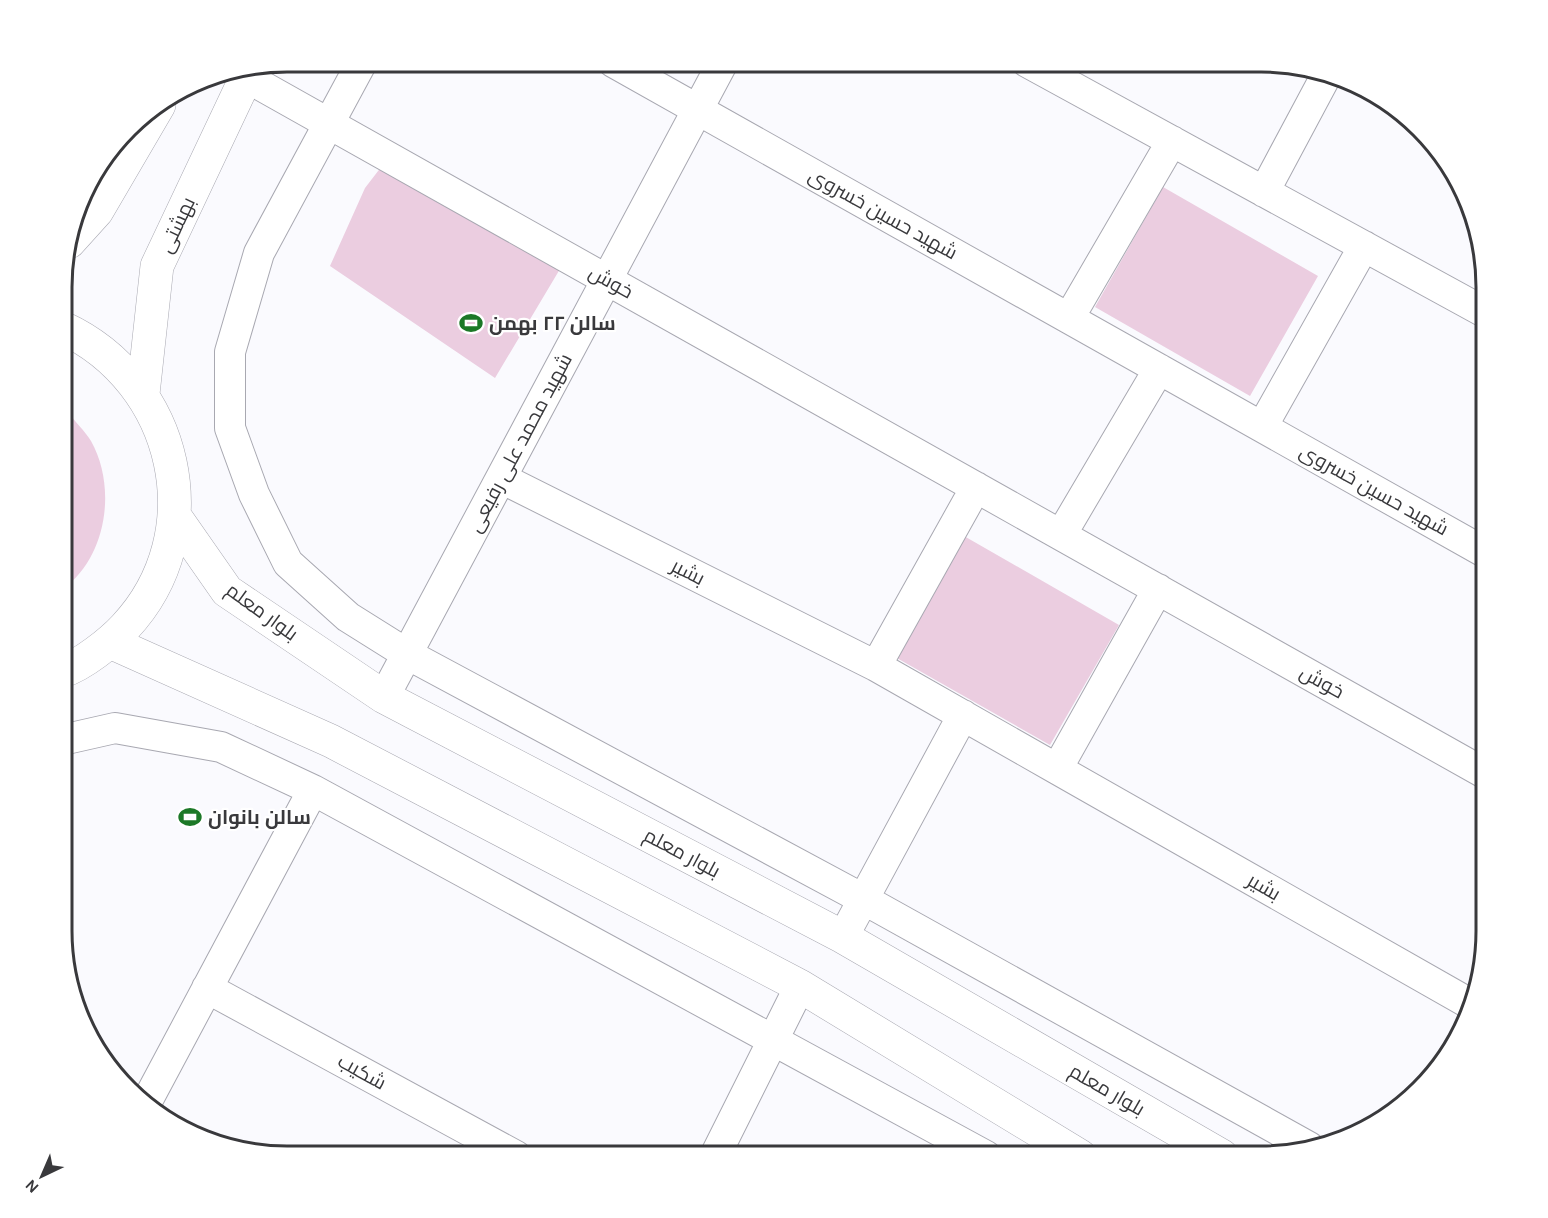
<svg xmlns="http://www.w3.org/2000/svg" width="1548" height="1218" font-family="Karla,Cairo,sans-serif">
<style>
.green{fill:#ebcde0}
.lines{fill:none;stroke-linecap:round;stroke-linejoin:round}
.minor-casing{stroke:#a8a8b1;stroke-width:32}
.secondary-casing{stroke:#a8a8b1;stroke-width:34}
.minor{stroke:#fff;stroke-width:30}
.secondary{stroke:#fff;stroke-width:33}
.labels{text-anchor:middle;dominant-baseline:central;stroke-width:4.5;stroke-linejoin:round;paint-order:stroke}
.street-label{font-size:20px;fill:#39393c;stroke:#fff}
.poi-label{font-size:20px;font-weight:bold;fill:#39393c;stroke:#fff;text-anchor:start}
.rim{fill:none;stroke:#39393c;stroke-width:3}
</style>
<rect width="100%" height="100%" fill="#fafafe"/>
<!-- green -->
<path class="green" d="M385,162L560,269L495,378L330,266L365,188Z
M1163,187L1318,276L1250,396L1095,307Z
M63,409L68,412C75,422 85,431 91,441C117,487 107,557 63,589Z
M964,536L1119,625L1050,745L895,657Z"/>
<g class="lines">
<!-- minor casing -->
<g class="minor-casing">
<path id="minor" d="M362,62L259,253L230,352V428L254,494L288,563L348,617L407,654L863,899L1309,1147
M613,62L1486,553
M1027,62L1486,313
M246,77L1486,774
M1264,192L1327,74
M1069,318L1172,141
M1262,427L1364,246
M501,478L876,666L1057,769L1158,589
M1061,535L1159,369
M876,666L976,487
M384,697L723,62
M62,740L115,728L221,747L313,790L986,1156
M1057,769L1472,1005
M843,937L963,715
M207,988L516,1156
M145,1105L313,790
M715,1156L800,986"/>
</g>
<!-- secondary casing -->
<g class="secondary-casing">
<path id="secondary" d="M69,242L97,211L159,105
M143,394L157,266L251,67
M174,515L227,591L384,697L843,937L1222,1156
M110,642L331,741L800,986L1080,1156
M63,671C82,665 111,642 125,627C213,533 178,381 63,328"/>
</g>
<!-- minor -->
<use href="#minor" class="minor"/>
<!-- secondary -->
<use href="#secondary" class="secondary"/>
</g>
<!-- icons -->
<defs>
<g id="stadium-bare" transform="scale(1.8)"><path d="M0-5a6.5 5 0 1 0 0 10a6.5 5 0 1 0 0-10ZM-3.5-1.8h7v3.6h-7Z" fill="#1c7827" stroke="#fff" stroke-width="2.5" paint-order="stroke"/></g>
</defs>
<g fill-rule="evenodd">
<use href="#stadium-bare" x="471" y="323"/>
<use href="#stadium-bare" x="190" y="817"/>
</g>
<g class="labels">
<!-- street labels -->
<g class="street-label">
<text transform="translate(883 214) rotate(29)">شهید حسین خسروی</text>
<text transform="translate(177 225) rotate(-65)">بهشتی</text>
<text transform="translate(611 282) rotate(29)">خوش</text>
<text transform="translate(520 443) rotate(-62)">شهید محمد علی رفیعی</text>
<text transform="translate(1374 490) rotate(29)">شهید حسین خسروی</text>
<text transform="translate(688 572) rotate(27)">بشیر</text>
<text transform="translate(262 612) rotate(36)">بلوار معلم</text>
<text transform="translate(1322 682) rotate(29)">خوش</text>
<text transform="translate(682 853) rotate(28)">بلوار معلم</text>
<text transform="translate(1264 887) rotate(30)">بشیر</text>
<text transform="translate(362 1072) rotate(29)">شکیب</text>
<text transform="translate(1107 1090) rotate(30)">بلوار معلم</text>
</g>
<!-- poi labels -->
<g class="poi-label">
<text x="489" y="323">سالن ۲۲ بهمن</text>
<text x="208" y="817">سالن بانوان</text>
</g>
</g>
<!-- crop -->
<path d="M0 0H1548V1218H0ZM287 72H1261A215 215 0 0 1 1476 287V931A215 215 0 0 1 1261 1146H287A215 215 0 0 1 72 931V287A215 215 0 0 1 287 72Z" fill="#fff" fill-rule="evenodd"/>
<path class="rim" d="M287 72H1261A215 215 0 0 1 1476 287V931A215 215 0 0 1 1261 1146H287A215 215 0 0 1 72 931V287A215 215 0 0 1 287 72Z"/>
<!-- north arrow -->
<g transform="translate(42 1176) rotate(224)" stroke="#ffffff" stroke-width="4.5" paint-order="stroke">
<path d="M0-4.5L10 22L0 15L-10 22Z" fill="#39393c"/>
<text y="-9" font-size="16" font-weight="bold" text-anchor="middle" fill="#39393c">N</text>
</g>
</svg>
